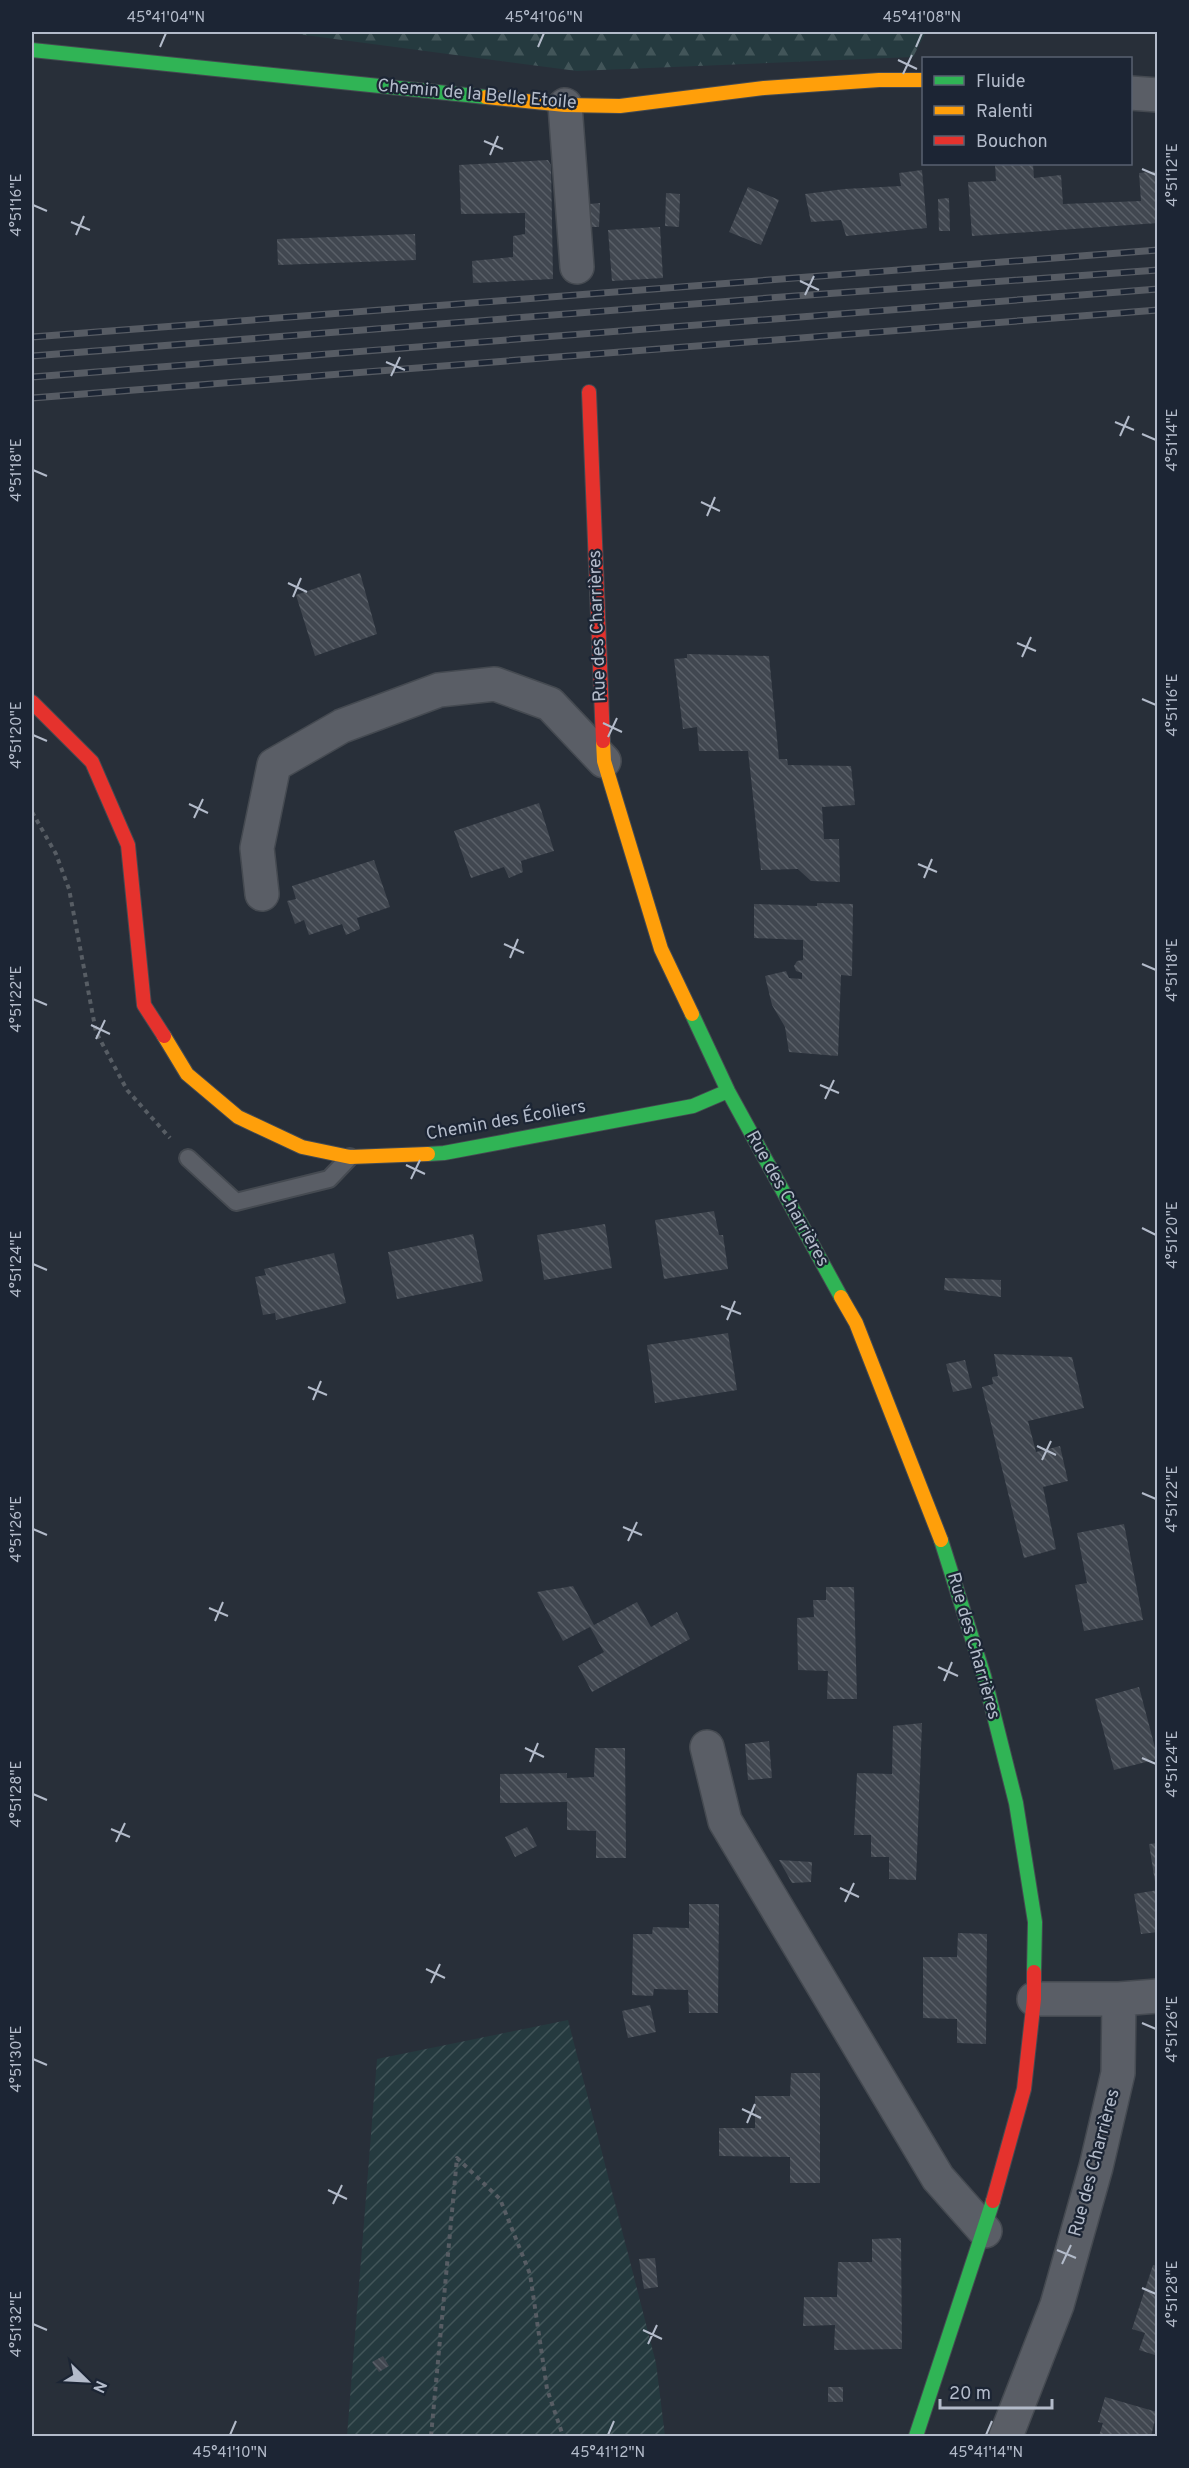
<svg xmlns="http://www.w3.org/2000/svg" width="1189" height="2468" font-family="Overpass,sans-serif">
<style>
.forest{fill:url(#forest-firs)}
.garden{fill:url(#garden-furrows)}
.building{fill:url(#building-back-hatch)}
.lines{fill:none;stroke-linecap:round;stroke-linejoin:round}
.lane-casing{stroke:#454a51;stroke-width:20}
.street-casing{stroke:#454a51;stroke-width:36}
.fast-casing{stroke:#454a51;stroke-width:16}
.slow-casing{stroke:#454a51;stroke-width:16}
.jam-casing{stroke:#454a51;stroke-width:16}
.path{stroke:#575d64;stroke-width:4;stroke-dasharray:4.5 4.5;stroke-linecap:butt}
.lane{stroke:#5a5e66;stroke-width:16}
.street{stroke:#5a5e66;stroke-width:33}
.fast{stroke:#30b455;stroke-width:14}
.slow{stroke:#ff9f0a;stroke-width:14}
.jam{stroke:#e5322d;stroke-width:14}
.rail-casing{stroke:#575c64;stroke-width:7}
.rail{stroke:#1c2534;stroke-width:4.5;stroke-dasharray:14;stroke-linecap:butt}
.ticks{fill:none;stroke:#b3bbca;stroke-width:2}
.labels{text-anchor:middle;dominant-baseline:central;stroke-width:4.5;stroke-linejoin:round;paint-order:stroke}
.street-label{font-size:18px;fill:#b3bbca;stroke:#1c2534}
.neatline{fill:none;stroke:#b3bbca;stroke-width:2}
.ticks-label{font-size:15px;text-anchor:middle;fill:#b3bbca}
</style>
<defs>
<pattern id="forest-firs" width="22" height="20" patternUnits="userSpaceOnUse" patternTransform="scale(1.5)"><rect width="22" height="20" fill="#253a3f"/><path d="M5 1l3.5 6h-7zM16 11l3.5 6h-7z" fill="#425559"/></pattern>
<pattern id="garden-furrows" width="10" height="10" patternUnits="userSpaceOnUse" patternTransform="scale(1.5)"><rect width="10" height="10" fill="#253a3f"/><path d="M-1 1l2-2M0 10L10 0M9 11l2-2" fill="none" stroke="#425559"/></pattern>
<pattern id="building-back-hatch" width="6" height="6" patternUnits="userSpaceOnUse" patternTransform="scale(1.5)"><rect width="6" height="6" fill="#414750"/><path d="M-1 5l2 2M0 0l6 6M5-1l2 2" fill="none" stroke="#5a6068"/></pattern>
</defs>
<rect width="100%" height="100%" fill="#282f39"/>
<!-- forest -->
<path class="forest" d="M282,32H926L913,57L577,71Z"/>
<!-- garden -->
<path class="garden" d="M568,2020L656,2363L665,2436H347L377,2059Z"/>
<!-- building -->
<path class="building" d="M548,160L551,165L553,279L473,283L472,261L513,257V236L525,234V213L461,214L459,165Z
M995,164H1033L1034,178L1061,175L1063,204L1141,201L1139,173L1158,171V223L972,236L968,182L996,181Z
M922,170L927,228L846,236L841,220L811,222L805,194L844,189L901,186L899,173Z
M748,187L779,200L761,245L729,232Z
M666,193L680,194L679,227L665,226Z
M949,198L950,231H939L938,199Z
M600,203L599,227H589V204Z
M660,227L663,278L612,281L608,230Z
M415,234L416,260L278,265L277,239Z
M360,573L377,634L315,656L296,595Z
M687,654L769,656L779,759H787L788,765L851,766L855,805L822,807L824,839H839L840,882L811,881L798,869L761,870L748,751H699L697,727L683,729L674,659L687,658Z
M539,803L554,851L521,861L523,872L509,878L504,867L471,878L454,831Z
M374,860L390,907L357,918L360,929L346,935L342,924L309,935L304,920L295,924L287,901L296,899L292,886Z
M817,903L853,904L852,976L841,975L838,1056L789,1052L785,1027L772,1005L765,976L786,971L789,978L802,979V973L796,971L794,966L797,961L803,960V940L754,938V904L817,906Z
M714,1211L719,1235H723L728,1269L664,1279L655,1220Z
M605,1224L612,1268L544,1280L537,1235Z
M473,1234L483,1281L397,1299L388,1252Z
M334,1253L346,1303L276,1320L275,1313L263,1315L255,1277L266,1275L264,1269Z
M945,1278L1001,1280V1297L944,1290Z
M728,1333L737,1390L655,1403L647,1345Z
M994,1354L1072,1357L1084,1408L1028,1421L1036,1452L1060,1446L1068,1481L1043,1487L1056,1549L1024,1558L982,1387L993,1384L992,1377L998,1376Z
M965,1360L972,1388L953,1392L946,1364Z
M1124,1524L1143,1620L1084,1631L1075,1585L1087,1583L1077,1533Z
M573,1586L594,1625L637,1602L651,1627L677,1612L690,1639L592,1692L578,1666L604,1652L590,1627L563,1641L537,1592Z
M826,1587H854L857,1699H827L828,1671L798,1670L797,1618L814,1617L813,1600H826Z
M1139,1687L1158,1759L1114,1770L1095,1699Z
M922,1723L916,1880L889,1879V1857H871V1835H854L857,1773L892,1774L893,1726Z
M769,1741L772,1778L748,1780L745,1744Z
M595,1748H625L626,1858H596V1831L567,1830V1802L500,1803V1774L567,1773V1778L594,1777Z
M527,1827L537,1846L515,1857L505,1837Z
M1158,1843V1888H1156L1149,1844Z
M779,1860L812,1862L811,1882L792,1883Z
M1158,1890V1932L1141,1934L1134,1894Z
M689,1904H719L718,2013H689L688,1990L654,1989L653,1996L632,1995L633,1934H652L653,1927L689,1928Z
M958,1933L987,1934L986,2044L957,2043V2019L923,2018V1957H957Z
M650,2005L656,2032L628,2038L622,2011Z
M791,2073H820V2183H790V2157L719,2156V2128H755V2096H790Z
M901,2238L902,2349L834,2350L835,2325L803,2326L804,2297H837L838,2262H872V2239Z
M655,2258L658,2287L644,2289L639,2259Z
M1153,2265L1158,2266V2356L1139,2350L1145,2333L1132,2329Z
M383,2356L389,2366L379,2372L372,2362Z
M828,2387H843V2402H828Z
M1105,2397L1157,2412L1151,2436H1099L1103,2423L1098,2422Z"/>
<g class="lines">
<!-- lane casing -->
<g class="lane-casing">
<path id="lane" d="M188,1158L236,1202L329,1179L350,1157"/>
</g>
<!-- street casing -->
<g class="street-casing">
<path id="street" d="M1130,93L1158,95
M565,105L577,267
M262,894L257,848L274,765L342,726L439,690L495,684L550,704L604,761
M707,1747L725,1821L938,2178L985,2231
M1119,1999L1158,1996
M1006,2436L1057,2305L1096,2167L1118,2073L1119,1999H1034"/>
</g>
<!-- fast casing -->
<g class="fast-casing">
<path id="fast" d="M32,50L486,97
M692,1014L728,1091L841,1297
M428,1154L444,1153L693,1106L728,1091
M941,1540L984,1676L1016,1803L1035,1922L1034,1972
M916,2436L993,2201"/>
</g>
<!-- slow casing -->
<g class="slow-casing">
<path id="slow" d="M486,97L565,105L620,106L764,88L879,80H924
M603,741L604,761L661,949L692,1014
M164,1036L187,1074L238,1117L302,1147L350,1157L428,1154
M841,1297L856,1323L941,1540"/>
</g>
<!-- jam casing -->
<g class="jam-casing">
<path id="jam" d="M589,392L603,741
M32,702L92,762L128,845L144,1005L164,1036
M993,2201L1024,2089L1034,1999V1972"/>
</g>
<!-- path -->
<path class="path" d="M32,812L56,854L69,889L96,1032L127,1090L170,1138
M431,2436L457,2158L500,2199L530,2274L547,2389L563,2436"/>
<!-- lane -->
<use href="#lane" class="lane"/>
<!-- street -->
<use href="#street" class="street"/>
<!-- fast -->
<use href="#fast" class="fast"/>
<!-- slow -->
<use href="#slow" class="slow"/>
<!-- jam -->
<use href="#jam" class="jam"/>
<!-- rail casing -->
<g class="rail-casing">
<path id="rail" d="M32,337L1158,250
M32,356L795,296L1158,270
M32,377L1158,289
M32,398L1158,310"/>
</g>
<!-- rail -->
<use href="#rail" class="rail"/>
</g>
<!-- ticks -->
<path class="ticks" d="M160,47L166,33M538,47L544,33M916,47L922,33M898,60L917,69M903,74L912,55M484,141L503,149M490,155L498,136M1142,169L1156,175M33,205L47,211M71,222L90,230M76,235L84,216M800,281L819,290M805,295L814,276M386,362L405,370M391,376L400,357M1115,422L1134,430M1142,434L1156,440M1120,436L1129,416M33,470L47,476M701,502L720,511M707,516L715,497M288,583L307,592M293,597L301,578M1017,643L1036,651M1022,657L1031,637M1142,699L1156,705M603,723L622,732M33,735L47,741M608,737L617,718M189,804L208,813M194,818L203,799M918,864L937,872M924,878L932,859M504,944L524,953M510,958L518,939M1142,964L1156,970M33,999L47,1005M91,1025L110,1034M96,1039L105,1020M820,1085L839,1093M825,1099L834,1080M406,1165L425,1174M411,1179L420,1160M1142,1228L1156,1235M33,1264L47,1270M721,1306L741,1314M727,1320L735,1301M308,1387L327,1395M313,1400L321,1381M1037,1446L1056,1455M1042,1460L1051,1441M1142,1493L1156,1499M623,1527L642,1535M33,1529L47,1535M628,1541L637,1522M209,1608L228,1616M215,1621L223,1602M938,1667L958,1676M944,1681L952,1662M525,1748L544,1757M1142,1758L1156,1764M530,1762L538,1743M33,1794L47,1800M111,1829L130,1837M116,1842L125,1823M840,1888L859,1897M845,1902L854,1883M426,1969L445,1978M431,1983L440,1964M1142,2023L1156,2029M33,2059L47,2065M742,2109L761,2118M747,2123L755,2104M328,2190L347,2199M333,2204L342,2185M1057,2250L1076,2258M1062,2264L1071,2245M1142,2288L1156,2294M33,2324L47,2330M643,2330L662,2339M648,2344L657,2325M230,2435L236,2421M608,2435L614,2421M986,2435L992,2421"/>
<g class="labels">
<!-- street labels -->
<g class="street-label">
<text transform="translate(477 95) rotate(5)">Chemin de la Belle Etoile</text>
<text transform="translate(598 626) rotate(-92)">Rue des Charrières</text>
<text transform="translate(506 1121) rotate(-10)">Chemin des Écoliers</text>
<text transform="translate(787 1199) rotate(61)">Rue des Charrières</text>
<text transform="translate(973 1646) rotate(74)">Rue des Charrières</text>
<text transform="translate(1095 2163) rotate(-75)">Rue des Charrières</text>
</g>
</g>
<!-- border -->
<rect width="1189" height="2468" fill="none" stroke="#1c2534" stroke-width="66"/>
<!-- legend -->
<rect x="922" y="57" width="210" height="108" fill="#1c2534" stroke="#586170" stroke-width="1.5"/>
<rect x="934" y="76" width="30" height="9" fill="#30b455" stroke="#586170" stroke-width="1.5"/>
<text x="976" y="87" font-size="18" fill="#b3bbca">Fluide</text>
<rect x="934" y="106" width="30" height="9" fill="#ff9f0a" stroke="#586170" stroke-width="1.5"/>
<text x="976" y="117" font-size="18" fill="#b3bbca">Ralenti</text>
<rect x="934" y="136" width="30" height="9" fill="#e5322d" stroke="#586170" stroke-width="1.5"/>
<text x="976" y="147" font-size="18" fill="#b3bbca">Bouchon</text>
<!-- north arrow -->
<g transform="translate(87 2381) rotate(114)" stroke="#1c2534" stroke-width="4.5" paint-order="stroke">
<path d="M0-4.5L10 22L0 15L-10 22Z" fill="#b3bbca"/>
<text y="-9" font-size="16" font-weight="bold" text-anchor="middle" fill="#b3bbca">N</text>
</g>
<!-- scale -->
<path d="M940 2399v9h112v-9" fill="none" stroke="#b3bbca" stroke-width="3"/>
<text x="949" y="2399" font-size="18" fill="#b3bbca" stroke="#1c2534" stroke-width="4.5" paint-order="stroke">20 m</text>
<rect x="33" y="33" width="1123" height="2402" class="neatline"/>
<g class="ticks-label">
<text x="166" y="22">45°41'04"N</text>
<text x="544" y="22">45°41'06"N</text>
<text x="922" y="22">45°41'08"N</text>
<text transform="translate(1172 175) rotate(-90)" y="5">4°51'12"E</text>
<text transform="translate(16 205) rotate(-90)" y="5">4°51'16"E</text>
<text transform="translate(1172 440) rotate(-90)" y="5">4°51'14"E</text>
<text transform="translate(16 470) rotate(-90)" y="5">4°51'18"E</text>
<text transform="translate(1172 705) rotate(-90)" y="5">4°51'16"E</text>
<text transform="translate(16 735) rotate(-90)" y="5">4°51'20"E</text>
<text transform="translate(1172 970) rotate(-90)" y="5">4°51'18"E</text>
<text transform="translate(16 999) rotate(-90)" y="5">4°51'22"E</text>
<text transform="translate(1172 1235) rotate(-90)" y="5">4°51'20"E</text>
<text transform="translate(16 1264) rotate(-90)" y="5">4°51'24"E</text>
<text transform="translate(1172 1499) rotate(-90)" y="5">4°51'22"E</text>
<text transform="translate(16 1529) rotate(-90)" y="5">4°51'26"E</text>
<text transform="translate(1172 1764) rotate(-90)" y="5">4°51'24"E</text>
<text transform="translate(16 1794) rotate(-90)" y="5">4°51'28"E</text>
<text transform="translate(1172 2029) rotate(-90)" y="5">4°51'26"E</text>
<text transform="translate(16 2059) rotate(-90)" y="5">4°51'30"E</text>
<text transform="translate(1172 2294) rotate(-90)" y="5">4°51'28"E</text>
<text transform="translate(16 2324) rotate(-90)" y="5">4°51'32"E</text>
<text x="230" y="2457">45°41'10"N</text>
<text x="608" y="2457">45°41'12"N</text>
<text x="986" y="2457">45°41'14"N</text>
</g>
</svg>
